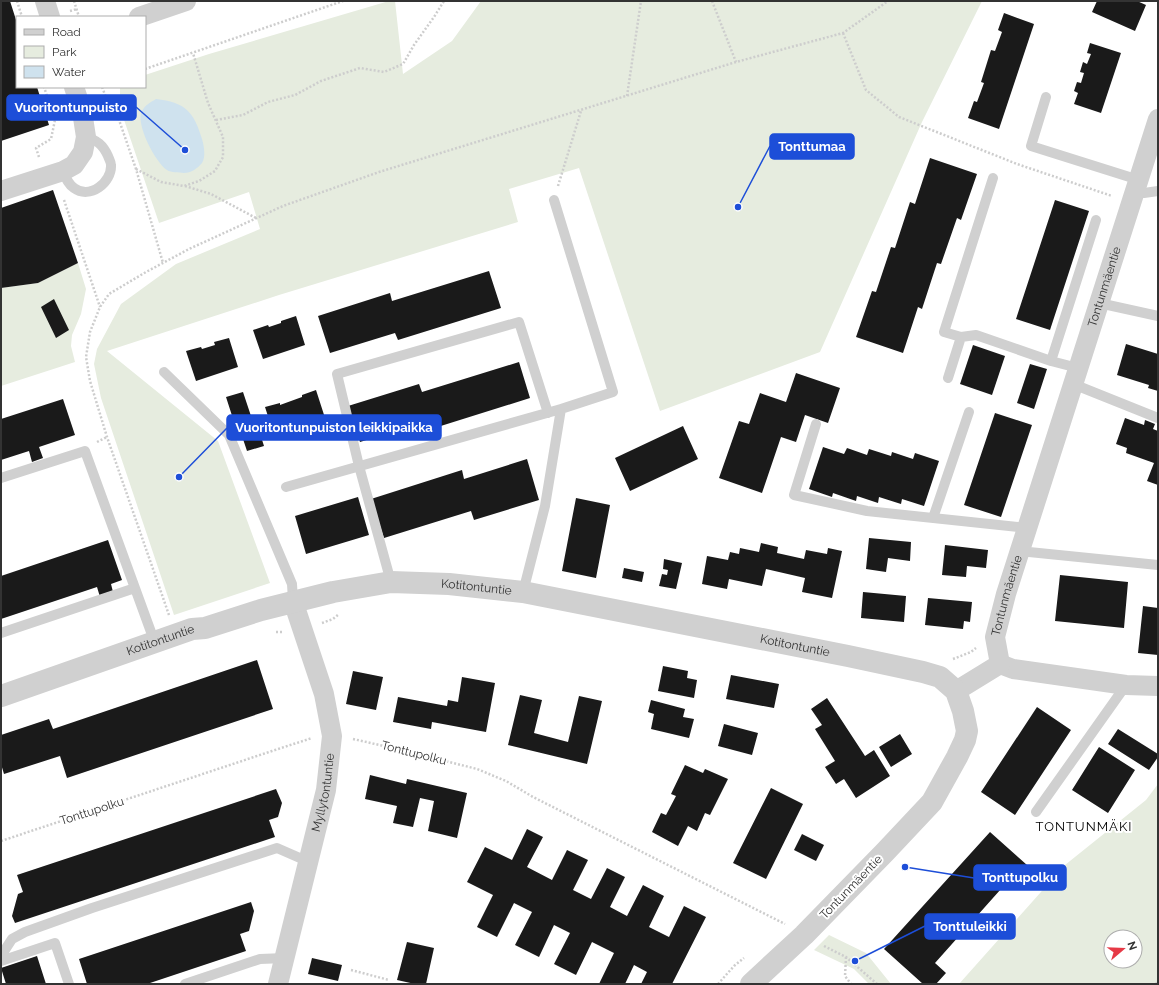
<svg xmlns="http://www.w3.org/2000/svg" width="1159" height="985" font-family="Raleway,sans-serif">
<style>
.green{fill:#e6ecdf;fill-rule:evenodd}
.water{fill:#cfe2ee}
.building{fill:#1a1a1a}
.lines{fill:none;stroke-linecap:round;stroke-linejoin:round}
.path{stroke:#cdcdcd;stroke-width:2.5;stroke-dasharray:2 2;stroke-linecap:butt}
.service{stroke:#d0d0d0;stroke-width:10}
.minor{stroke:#d0d0d0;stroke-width:20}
.tertiary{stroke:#d0d0d0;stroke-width:22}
.labels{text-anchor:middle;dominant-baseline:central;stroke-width:4;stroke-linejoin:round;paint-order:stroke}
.street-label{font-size:12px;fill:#333;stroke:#fff}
.neighbourhood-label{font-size:13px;letter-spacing:1px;fill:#000;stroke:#fff}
.leader{fill:none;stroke:#1d4ed8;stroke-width:1.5}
.callout-dot{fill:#1d4ed8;stroke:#fff;stroke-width:1.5}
.callout{fill:#1d4ed8;stroke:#1d4ed8;stroke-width:1.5}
.callout-label{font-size:13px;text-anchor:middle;font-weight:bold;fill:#fff}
</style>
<rect width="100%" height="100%" fill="#fff"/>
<!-- green -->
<path class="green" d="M389,1H395L403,74L452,41L481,1H982L922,122L820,352L660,411L579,168L509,189L518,222L279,295L107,351L218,441L270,583L174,615L101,398L94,364L97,349L121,304L176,264L260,229L249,192L159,223L120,108V88L145,87V75L209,54Z
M78,263L86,289L81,314L72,335L71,346L75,362L1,386V288L38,283Z
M1158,784V984H959L1065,865L1146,800ZM1111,937H1135V961H1111Z
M829,935L866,953L891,984H869L854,969L814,950Z"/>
<!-- water -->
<path class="water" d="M156,99C185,102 194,112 202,139C204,146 206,157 202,163C198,168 191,173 184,173C179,172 171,173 167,170C155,162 135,123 142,111C145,105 151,102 156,99Z"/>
<!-- building -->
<path class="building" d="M1,1H10L17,23V87H37L49,125L1,141Z
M1097,1H1137L1146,5L1135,31L1092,12Z
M1004,13L1034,24L999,129L968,118L974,101L977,102L984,83L981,82L991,50L995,51L1002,32L998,30Z
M1090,43L1121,53L1101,113L1074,104L1078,93L1074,91L1077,82L1081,83L1084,73L1080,72L1083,62L1087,64L1091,54L1087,53Z
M930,158L977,174L961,220L957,218L941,264L937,263L922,309L918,307L903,353L856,337L872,291L876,292L891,247L895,248L910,202L915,204Z
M53,190L78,263L38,283L1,288V208Z
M1055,200L1089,211L1050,330L1016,319Z
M489,271L501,308L398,340L395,333L330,353L318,316L390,293L392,301Z
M54,299L69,330L56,338L41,307Z
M296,316L305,345L263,359L253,330L268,325L269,327L281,323V321Z
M229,338L238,367L196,381L186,351L201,347L202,349L215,345L214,342Z
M1126,344L1158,354V391L1148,388L1149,385L1117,375Z
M973,345L1005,356L992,395L960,384Z
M519,362L530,398L428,430L425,422L360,442L348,406L419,384L422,392Z
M1030,364L1047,369L1034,409L1017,403Z
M796,373L840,388L828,423L805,415L796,442L781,437L762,493L719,478L739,421L749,424L760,393L786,402Z
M316,390L326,421L275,438L265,407L280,403V405L302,397V395Z
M243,392L252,419L255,418L264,446L247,451L238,424L235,425L226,397Z
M63,399L75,435L39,447L43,458L32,462L29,451L1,460V419Z
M995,413L1032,425L1001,517L964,505Z
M1125,418L1144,425L1145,420L1155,424L1153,429L1158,431V485L1147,481L1154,463L1126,453L1127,448L1116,444Z
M683,426L698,459L630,491L615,458Z
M823,447L844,454L847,448L867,455L869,449L891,456L892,452L913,459L915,453L939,461L924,506L902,499L901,504L879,497L878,503L857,496L856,501L833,493L832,497L809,489Z
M527,459L539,500L474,520L471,511L384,538L371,499L462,470L464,479Z
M358,497L369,535L306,554L295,516Z
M576,498L610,505L596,578L562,571Z
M869,538L911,542L910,561L888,558L886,572L866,569Z
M108,540L122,580L111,584L113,592L100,597L97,587L1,619V576Z
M761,543L778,547L777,553L804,559L806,550L827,554L828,548L842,551L832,598L802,592L805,578L766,569L762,586L729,579L727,589L702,584L707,556L728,560L730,552L739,554L740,548L759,552Z
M945,545L988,550L986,568L967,566L966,577L942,575Z
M664,559L682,563L676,589L659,586L662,574L667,575L668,570L663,569Z
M624,568L644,572L642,582L622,578Z
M1060,575L1128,582L1124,628L1055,621Z
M863,592L906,596L904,622L861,618Z
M928,598L972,602L970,622L964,621L963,629L925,625Z
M1143,606L1158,608V655L1138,653Z
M257,660L273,709L67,778L60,756L4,774L1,764V735L49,719L53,729Z
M663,666L688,671L687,678L697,680L694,698L658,691Z
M353,671L383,677L376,710L346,704Z
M731,675L779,684L774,708L726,699Z
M462,677L495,683L486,732L432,722L431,729L393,722L398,697L447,706L448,700L458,702Z
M520,695L542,700L534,733L568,742L579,696L602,701L587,764L508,745Z
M827,698L865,756L874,750L890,776L856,798L844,779L836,784L825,767L835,761L815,729L822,725L811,709Z
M651,700L685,709L683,717L694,719L689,738L651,729L654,714L648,712Z
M1037,707L1071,730L1015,815L981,792Z
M724,724L758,733L752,755L718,746Z
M1118,729L1158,754V757L1149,770L1108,744Z
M900,734L912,754L891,767L879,747Z
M1099,747L1135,770L1108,813L1072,790Z
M685,765L703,773L705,769L728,779L710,815L705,813L697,831L688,826L678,846L652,832L661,813L666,815L676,796L671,794Z
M370,775L406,784L407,779L467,793L457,838L428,831L434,801L420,798L413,827L393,823L397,806L365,799Z
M771,788L803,804L766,879L733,863Z
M276,789L282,803L278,817L269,820L275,837L15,923L12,916L18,894L23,892L17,875Z
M527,829L543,837L527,867L552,880L567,850L588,860L573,890L591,899L607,868L625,877L610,907L627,916L643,885L664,896L649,927L669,937L684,906L706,917L672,984H641L647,972L634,965L625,984H599L614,953L592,942L576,975L554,964L570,933L554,925L539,957L515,945L532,912L514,903L497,937L477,927L493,895L467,882L485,847L512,860Z
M990,832L1036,873L1020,890L1009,880L935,963L946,973L936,984H923L884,949Z
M802,834L824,845L816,861L794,850Z
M251,902L254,911L249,931L240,934L246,951L147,984H87L79,959Z
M407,942L434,948L426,984H415L397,980Z
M37,956L46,984H6L1,968Z
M312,958L342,965L338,981L308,974Z"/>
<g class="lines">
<!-- path -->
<path class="path" d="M17,1L22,17
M74,1L79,17
M712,1L736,62
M70,11L77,9
M843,33L866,90L899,117L1017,164L1112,196
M145,69L343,1
M102,87L111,110L118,117L136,169L163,263
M627,96L641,1
M216,120L243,115L268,102L295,95L321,81L360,68L384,72L403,64L414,45L434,17L444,1
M39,157L36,148L51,139L55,120L44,87
M136,169L161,182L184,186L199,181L215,171L223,157V137L208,103L193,53
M185,186L211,194L256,218
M558,186L581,111
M64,200L100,307
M97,442L107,437
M169,615L107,437L90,381L86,357L90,332L100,307L109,294L146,272L189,249L283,206L379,172L736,62L843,33L888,1
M322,623L333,619L339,614
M276,632H283
M953,659L971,652L976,648
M353,739L406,751L477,769L506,781L533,797L785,924
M1,841L272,751L312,738
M824,946L846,957L877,984
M846,957L845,976L851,984
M351,970L389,980
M718,984L734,966L744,958
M1156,984L1158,981"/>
<!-- service -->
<path class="service" d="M1046,97L1031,146L1139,180
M63,171C66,178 68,184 74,188C90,200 112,182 111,165C111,162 109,159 108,156C103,145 97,140 86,137
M1135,191L1144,193L1158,191
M554,200L613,392L561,409
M1099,301L1108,305L1158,316
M961,337L944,332L993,178
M1051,361L1096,220
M164,372L229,435L292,584L293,601
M948,378L961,337L976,335L1051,361L1078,368
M1073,384L1158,418
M816,424L794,495L867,511L1027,528
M1,478L85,451L155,643
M286,487L561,409L545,506L523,592
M933,518L969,412
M1020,550L1029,552L1158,565
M391,582L359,466L337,374L519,322L548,413
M1,633L135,588
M1036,812L1126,685
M1,956L12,939L25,932L92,908L277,848L309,862
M1,961L55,943L69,984
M185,984L260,959L285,958"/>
<!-- minor -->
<g class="minor">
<path d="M45,1L50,17"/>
<path d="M139,17L186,1"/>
<path d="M1,191L63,171L74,165L83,152L86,137L82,111L74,87"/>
<path d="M1000,664L1013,669L1126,685L1158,686"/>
<path id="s1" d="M956,691L1000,664L995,637L1006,594L1158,119"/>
<path id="s2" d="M278,984L326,790L332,736L324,694L293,601"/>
</g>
<!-- tertiary -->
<path class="tertiary" id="s3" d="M1,696L192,629L205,628L261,610L333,592L391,582L449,584L523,592L848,656L923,672L940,677L956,691L963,711L967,731L965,740L957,757L932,802L885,852L804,935L751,984"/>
</g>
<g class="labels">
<!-- street labels -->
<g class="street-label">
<text stroke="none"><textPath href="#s1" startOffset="446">Tontunmäentie</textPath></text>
<text stroke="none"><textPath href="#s3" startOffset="493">Kotitontuntie</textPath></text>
<text stroke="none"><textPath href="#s1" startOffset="122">Tontunmäentie</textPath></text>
<text stroke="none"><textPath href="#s3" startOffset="169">Kotitontuntie</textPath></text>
<text stroke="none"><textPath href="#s3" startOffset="817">Kotitontuntie</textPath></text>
<text transform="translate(414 753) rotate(14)">Tonttupolku</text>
<text stroke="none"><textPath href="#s2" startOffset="197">Myllytontuntie</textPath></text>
<text transform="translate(92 811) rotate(-18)">Tonttupolku</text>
<text transform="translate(851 887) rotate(-46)">Tontunmäentie</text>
</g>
<!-- neighbourhood labels -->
<g class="neighbourhood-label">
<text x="1084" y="826">TONTUNMÄKI</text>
</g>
</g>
<!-- callouts -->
<path class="leader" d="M185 150L136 107M738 207L770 146M179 477L227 428M905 867L974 878M855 961L925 926"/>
<g class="callout-dot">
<circle cx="185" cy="150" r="4"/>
<circle cx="738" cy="207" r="4"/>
<circle cx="179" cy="477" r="4"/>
<circle cx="905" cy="867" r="4"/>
<circle cx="855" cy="961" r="4"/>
</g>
<g class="callout">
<rect x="7" y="95" width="129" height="25" rx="4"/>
<rect x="770" y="134" width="84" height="25" rx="4"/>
<rect x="227" y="415" width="214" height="25" rx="4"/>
<rect x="974" y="865" width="92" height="25" rx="4"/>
<rect x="925" y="914" width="90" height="25" rx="4"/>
</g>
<g class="callout-label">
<text x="71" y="112">Vuoritontunpuisto</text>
<text x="812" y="151">Tonttumaa</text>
<text x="334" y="432">Vuoritontunpuiston leikkipaikka</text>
<text x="1020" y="882">Tonttupolku</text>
<text x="970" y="931">Tonttuleikki</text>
</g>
<!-- border -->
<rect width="1159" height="985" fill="none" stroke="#333333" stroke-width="4"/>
<!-- legend -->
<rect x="16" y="16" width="130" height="72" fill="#ffffff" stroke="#adadad"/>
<rect x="24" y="29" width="20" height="6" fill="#d0d0d0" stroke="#adadad"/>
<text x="52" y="36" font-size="12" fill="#333333">Road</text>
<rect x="24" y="46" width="20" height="12" fill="#e6ecdf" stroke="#adadad"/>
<text x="52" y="56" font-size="12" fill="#333333">Park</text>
<rect x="24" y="66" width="20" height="12" fill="#cfe2ee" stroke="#adadad"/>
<text x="52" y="76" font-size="12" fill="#333333">Water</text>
<!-- north arrow -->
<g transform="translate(1123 949) rotate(71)"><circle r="19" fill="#ffffff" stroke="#adadad"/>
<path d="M0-3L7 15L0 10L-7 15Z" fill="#e63946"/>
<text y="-6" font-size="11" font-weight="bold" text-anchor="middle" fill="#333333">N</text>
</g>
</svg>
